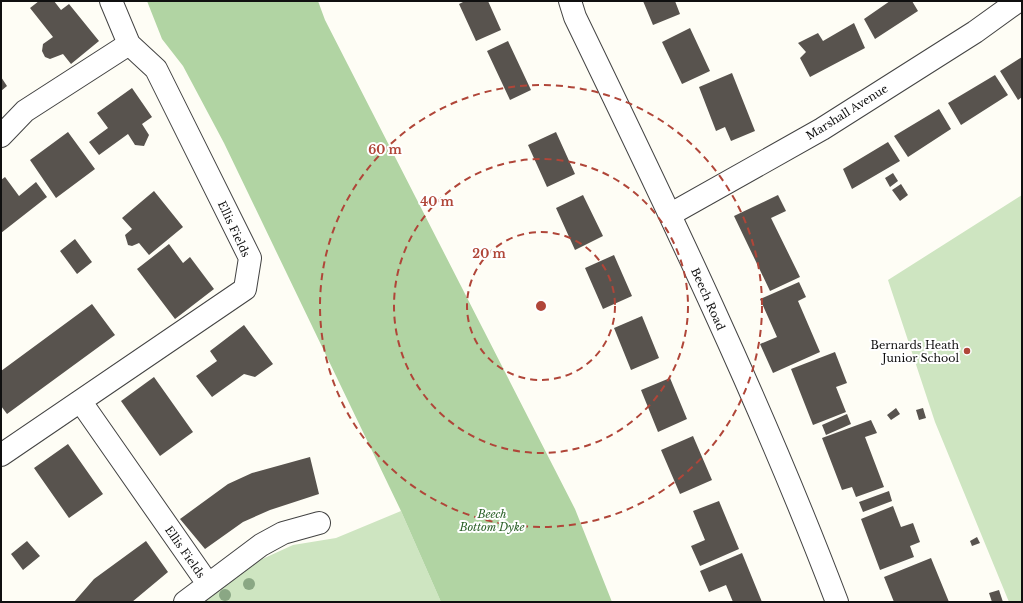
<svg xmlns="http://www.w3.org/2000/svg" width="1023" height="603" font-family="'Libre Baskerville',serif">
<style>
.green{fill:#cee5c1}
.forest{fill:#b1d4a3}
.building{fill:#58534e}
.lines{fill:none;stroke-linecap:round;stroke-linejoin:round}
.minor-casing{stroke:#434343;stroke-width:24}
.minor{stroke:#fff;stroke-width:22}
.tree{fill:#8aa784}
.ring{fill:none;stroke:#b04639;stroke-width:2;stroke-dasharray:7 5}
.poi-dot{fill:#b04639;stroke:#fff;stroke-width:1.5}
.labels{text-anchor:middle;dominant-baseline:central;stroke-width:4;stroke-linejoin:round;paint-order:stroke}
.street-label{font-size:11px;fill:#101010;stroke:#fff}
.poi-label{font-size:11px;fill:#101010;stroke:#fff;text-anchor:end}
.park-label{font-size:11px;font-style:italic;fill:#2b6128;stroke:#fff}
.centre{fill:#b04639;stroke:#fff;stroke-width:2}
.ring-label{font-size:12px;text-anchor:middle;font-weight:bold;fill:#b04639;stroke:#fff;stroke-width:4;stroke-linejoin:round;paint-order:stroke}
</style>
<rect width="100%" height="100%" fill="#fefdf5"/>
<!-- green -->
<path class="green" d="M1022,195V602H1009L935,422L888,280Z
M401,511L441,602H204L258,561L293,545L336,538Z"/>
<!-- forest -->
<path class="forest" d="M147,1H318L325,20L575,509L612,602H441L401,511L224,143L183,66L162,39Z"/>
<!-- building -->
<path class="building" d="M39,1H54L61,10L69,4L99,41L71,64L63,54L50,59L45,57L42,51L43,44L53,37L30,8Z
M465,1H488L501,30L476,41L459,4Z
M643,1H675L680,14L653,25Z
M890,1H912L918,11L875,39L864,19Z
M854,23L865,48L810,77L800,58L806,52L798,43L818,33L823,41Z
M690,28L710,71L682,84L662,42Z
M508,41L531,90L510,100L487,51Z
M1022,57V97L1018,100L1000,71Z
M732,73L755,131L731,141L725,127L716,131L699,87Z
M995,75L1008,95L961,125L948,103Z
M1,77L7,86L1,91Z
M132,88L152,117L142,124L149,135L144,146L135,145L128,134L99,155L89,142L108,128L97,113Z
M939,109L951,129L908,157L894,136Z
M68,132L95,169L56,198L30,160Z
M556,132L575,174L547,187L528,145Z
M888,142L900,161L852,189L843,169Z
M893,173L898,181L890,187L885,178Z
M5,177L19,196L36,182L47,197L1,233V180Z
M901,184L908,195L900,201L892,190Z
M154,191L183,227L149,255L139,243L132,246L128,245L125,235L132,229L122,218Z
M583,195L603,236L575,250L556,208Z
M778,195L786,211L771,218L800,277L770,291L734,216Z
M75,239L92,262L77,274L60,251Z
M169,244L183,263L190,257L214,289L175,319L137,269Z
M614,255L632,296L603,309L585,268Z
M799,282L806,297L798,301L820,352L773,373L760,344L777,337L760,299Z
M92,304L115,335L7,414L1,406V371Z
M642,316L659,358L631,370L614,328Z
M244,325L273,364L255,377L244,374L212,397L196,376L217,361L210,351Z
M835,352L847,383L836,387L846,412L813,425L791,369Z
M154,377L193,432L160,456L121,401Z
M670,378L687,419L658,432L641,390Z
M896,408L900,414L891,420L887,415Z
M923,408L926,418L919,420L916,410Z
M847,414L851,424L826,435L822,425Z
M871,420L877,433L865,437L884,487L856,497L852,487L842,490L822,438Z
M693,436L712,480L680,494L661,450Z
M68,444L103,494L69,518L34,468Z
M310,457L319,494L270,510L243,522L205,549L180,519L228,484L252,473Z
M889,491L892,501L863,512L859,502Z
M719,501L739,549L700,566L691,546L705,540L693,511Z
M893,506L901,527L913,523L920,542L910,546L914,557L880,570L861,519Z
M977,537L980,543L972,546L970,541Z
M27,541L40,556L23,570L11,554Z
M146,541L168,572L132,602H74L94,579Z
M742,553L762,602H733L726,585L709,592L700,571Z
M931,558L949,602H894L884,577Z
M999,590L1003,602H992L989,593Z"/>
<g class="lines">
<!-- minor casing -->
<g class="minor-casing">
<path id="minor" d="M111,1L129,44
M570,1L575,17C668,209 761,402 837,602
M1,136L25,111L129,44L156,69L250,258L245,289L1,455
M671,214L822,129L975,32L1018,1
M81,402L208,584
M185,602L261,545L283,533L319,523"/>
</g>
<!-- minor -->
<use href="#minor" class="minor"/>
</g>
<!-- trees -->
<g class="tree">
<circle cx="249" cy="584" r="6"/>
<circle cx="225" cy="595" r="6"/>
</g>
<!-- distance rings -->
<g class="ring">
<circle cx="541" cy="306" r="74"/>
<circle cx="541" cy="306" r="147"/>
<circle cx="541" cy="306" r="221"/>
</g>
<!-- markers -->
<circle class="poi-dot" cx="967" cy="351" r="4"/>
<g class="labels">
<!-- street labels -->
<g class="street-label">
<text transform="translate(847 112) rotate(-32)">Marshall Avenue</text>
<text transform="translate(234 229) rotate(65)">Ellis Fields</text>
<text transform="translate(708 299) rotate(66)">Beech Road</text>
<text transform="translate(185 552) rotate(55)">Ellis Fields</text>
</g>
<!-- poi labels -->
<g class="poi-label">
<text x="959" y="345">Bernards Heath<tspan x="959" dy="13">Junior School</tspan></text>
</g>
<!-- park labels -->
<g class="park-label">
<text x="492" y="514">Beech<tspan x="492" dy="13">Bottom Dyke</tspan></text>
</g>
</g>
<circle cx="541" cy="306" r="6" class="centre"/>
<g class="ring-label">
<text x="385" y="154">60 m</text>
<text x="437" y="206">40 m</text>
<text x="489" y="258">20 m</text>
</g>
<!-- border -->
<rect width="1023" height="603" fill="none" stroke="#101010" stroke-width="4"/>
</svg>
